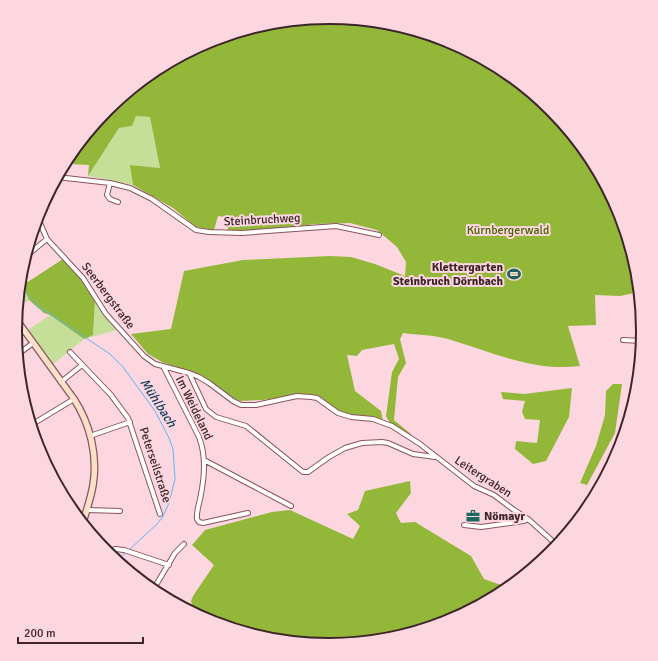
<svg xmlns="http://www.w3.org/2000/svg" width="658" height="661" font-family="Signika,sans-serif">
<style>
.green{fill:#c6df98}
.forest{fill:#93b839}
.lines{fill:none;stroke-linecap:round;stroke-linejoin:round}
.stream{stroke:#60b4f5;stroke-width:1}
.street-casing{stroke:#895461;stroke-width:6}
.secondary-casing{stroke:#895461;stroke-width:8}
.street{stroke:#fff;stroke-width:4}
.secondary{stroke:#fae1c7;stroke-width:5.5}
.labels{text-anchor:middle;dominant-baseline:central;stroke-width:4;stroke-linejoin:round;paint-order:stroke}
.street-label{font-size:12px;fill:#3d252b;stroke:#fdd7df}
.park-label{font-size:12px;fill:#496001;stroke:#fdd7df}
.poi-label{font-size:12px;font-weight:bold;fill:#3d252b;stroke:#fdd7df;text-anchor:end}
.water-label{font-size:13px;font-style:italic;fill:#103e5e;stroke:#fdd7df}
.rim{fill:none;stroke:#3d252b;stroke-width:2}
</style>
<rect width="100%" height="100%" fill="#fdd7df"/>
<!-- green -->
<path class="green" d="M136,116L150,117L160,168L131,165L133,185L88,176L119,128L132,126Z
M20,277L29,300L17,308Z
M95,299L100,308L117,330L84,339L52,365L28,330L50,315L84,339L93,335Z"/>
<!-- forest -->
<path class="forest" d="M329,17L390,23L449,40L504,70L551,109L590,156L619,211L637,269L639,292L620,296L595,295L596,325L568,326L580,366C533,372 492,352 448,339C434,335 417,335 403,333L400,339L406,363L398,377L394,420L411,434L410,436L390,423L386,416L392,372L399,359L394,344L362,350L357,356L347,355L355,391L381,411L383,421L344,413L336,410L322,398L309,394L262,400L240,401L235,399L206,378L162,362L148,354L131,334L171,329L184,271L243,260L330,256L351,257L375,264L405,276L406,262L397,247L377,230L350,223L314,224L278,230H228L227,217L218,216L214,230L196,227L173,208L133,185L130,165L160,168L150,117L136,116L132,126L119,128L88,176L89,165L68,164L67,173H59L68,156L107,108L155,69L209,40L268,22Z
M63,259L80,278L95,299L93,335L84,339L50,315L44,313L29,300L23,285Z
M613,384H622L615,433L587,485L580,483L596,446L605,415L606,391Z
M572,388L569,417L546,461L533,464L515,449L516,441L537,443L540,420L525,419L522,412L525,401L503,399L501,392L524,394Z
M410,481L411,493L396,513L401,523L415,522L471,556L484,579L507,587L506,589L449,621L390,639L329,644L268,638L209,621L198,615L194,610L191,601L193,596L214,565L192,545L205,530L272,512L290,510L353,539L360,526L347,514L358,510L365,491Z"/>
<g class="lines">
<!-- stream -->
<path class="stream" d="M19,286L38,306L110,354L123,367L155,411L169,438L173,449L175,479L169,503L162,518L157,524L129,550
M117,561L125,553"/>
<!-- street casing -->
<g class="street-casing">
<path id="street" d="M57,177L110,183L130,188L152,199L196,230L209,232L242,233L336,226L379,235
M110,183L107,195L110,199L118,202
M37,216L47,239L83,278L106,314L144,356L155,364L189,373L206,409L216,417L246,426L303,472H308L329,457L345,448L362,443L382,442L388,443L413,454L435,457
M29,243L32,251
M25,257L47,239
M623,340L642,341
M70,352L111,395L128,418L160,514
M17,355L33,343
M163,366L199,437C206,455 205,474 201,494C200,502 196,511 197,519L199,522L203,523L248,513
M189,373L199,377L209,383L233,401L241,405H256L297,396L311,397L317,398L338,413L351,417L373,419L392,426L420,444L474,486L494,495L514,510L528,519L557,545
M61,382L82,365
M31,425L74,399
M90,436L130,422
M204,460L291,506
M87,510L120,511
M464,525L481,527L524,521L528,519
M107,552L115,549L124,550L169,565
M153,590L175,553L184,544"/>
</g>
<!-- secondary casing -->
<g class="secondary-casing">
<path id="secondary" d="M16,319L74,399C90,424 98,455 93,485C91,498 86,511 83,523"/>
</g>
<!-- street -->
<use href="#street" class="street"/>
<!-- secondary -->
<use href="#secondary" class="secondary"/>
</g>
<!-- icons -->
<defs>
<g id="stadium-bare" transform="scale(1.08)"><path d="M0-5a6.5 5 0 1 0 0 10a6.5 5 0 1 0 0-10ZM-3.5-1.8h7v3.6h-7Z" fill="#1c665e" stroke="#fdd7df" stroke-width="2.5" paint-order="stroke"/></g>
<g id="office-bare" transform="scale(1.08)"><path d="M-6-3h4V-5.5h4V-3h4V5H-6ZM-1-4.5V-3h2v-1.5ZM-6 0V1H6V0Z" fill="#1c665e" stroke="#fdd7df" stroke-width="2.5" paint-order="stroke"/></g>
</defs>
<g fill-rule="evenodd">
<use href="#stadium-bare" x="514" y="274"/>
<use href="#office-bare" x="473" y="516"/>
</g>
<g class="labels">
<!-- street labels -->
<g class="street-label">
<text transform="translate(262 220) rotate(-3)">Steinbruchweg</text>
<text transform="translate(108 296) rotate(53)">Seerbergstraße</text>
<text transform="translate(194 408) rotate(64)">Im Weideland</text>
<text transform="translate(155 465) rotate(72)">Peterseilstraße</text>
<text transform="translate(483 477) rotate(33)">Leitergraben</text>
</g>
<!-- park labels -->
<g class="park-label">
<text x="508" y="230">Kürnbergerwald</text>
</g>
<!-- poi labels -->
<g class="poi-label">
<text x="503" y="267">Klettergarten<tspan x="503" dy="14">Steinbruch Dörnbach</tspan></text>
<text x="484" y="516" text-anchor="start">Nömayr</text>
</g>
<!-- water labels -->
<g class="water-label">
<text transform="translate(158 403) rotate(57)">Mühlbach</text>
</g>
</g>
<!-- crop -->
<path d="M0 0H658V661H0ZM22 331a307 307 0 1 1 614 0a307 307 0 1 1-614 0Z" fill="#fdd7df" fill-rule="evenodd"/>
<path class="rim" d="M22 331a307 307 0 1 1 614 0a307 307 0 1 1-614 0Z"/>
<!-- scale -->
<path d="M18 637v6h125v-6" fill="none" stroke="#3d252b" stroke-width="2"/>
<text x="24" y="637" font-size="12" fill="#3d252b" stroke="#fdd7df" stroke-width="3" paint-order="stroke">200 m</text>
</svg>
